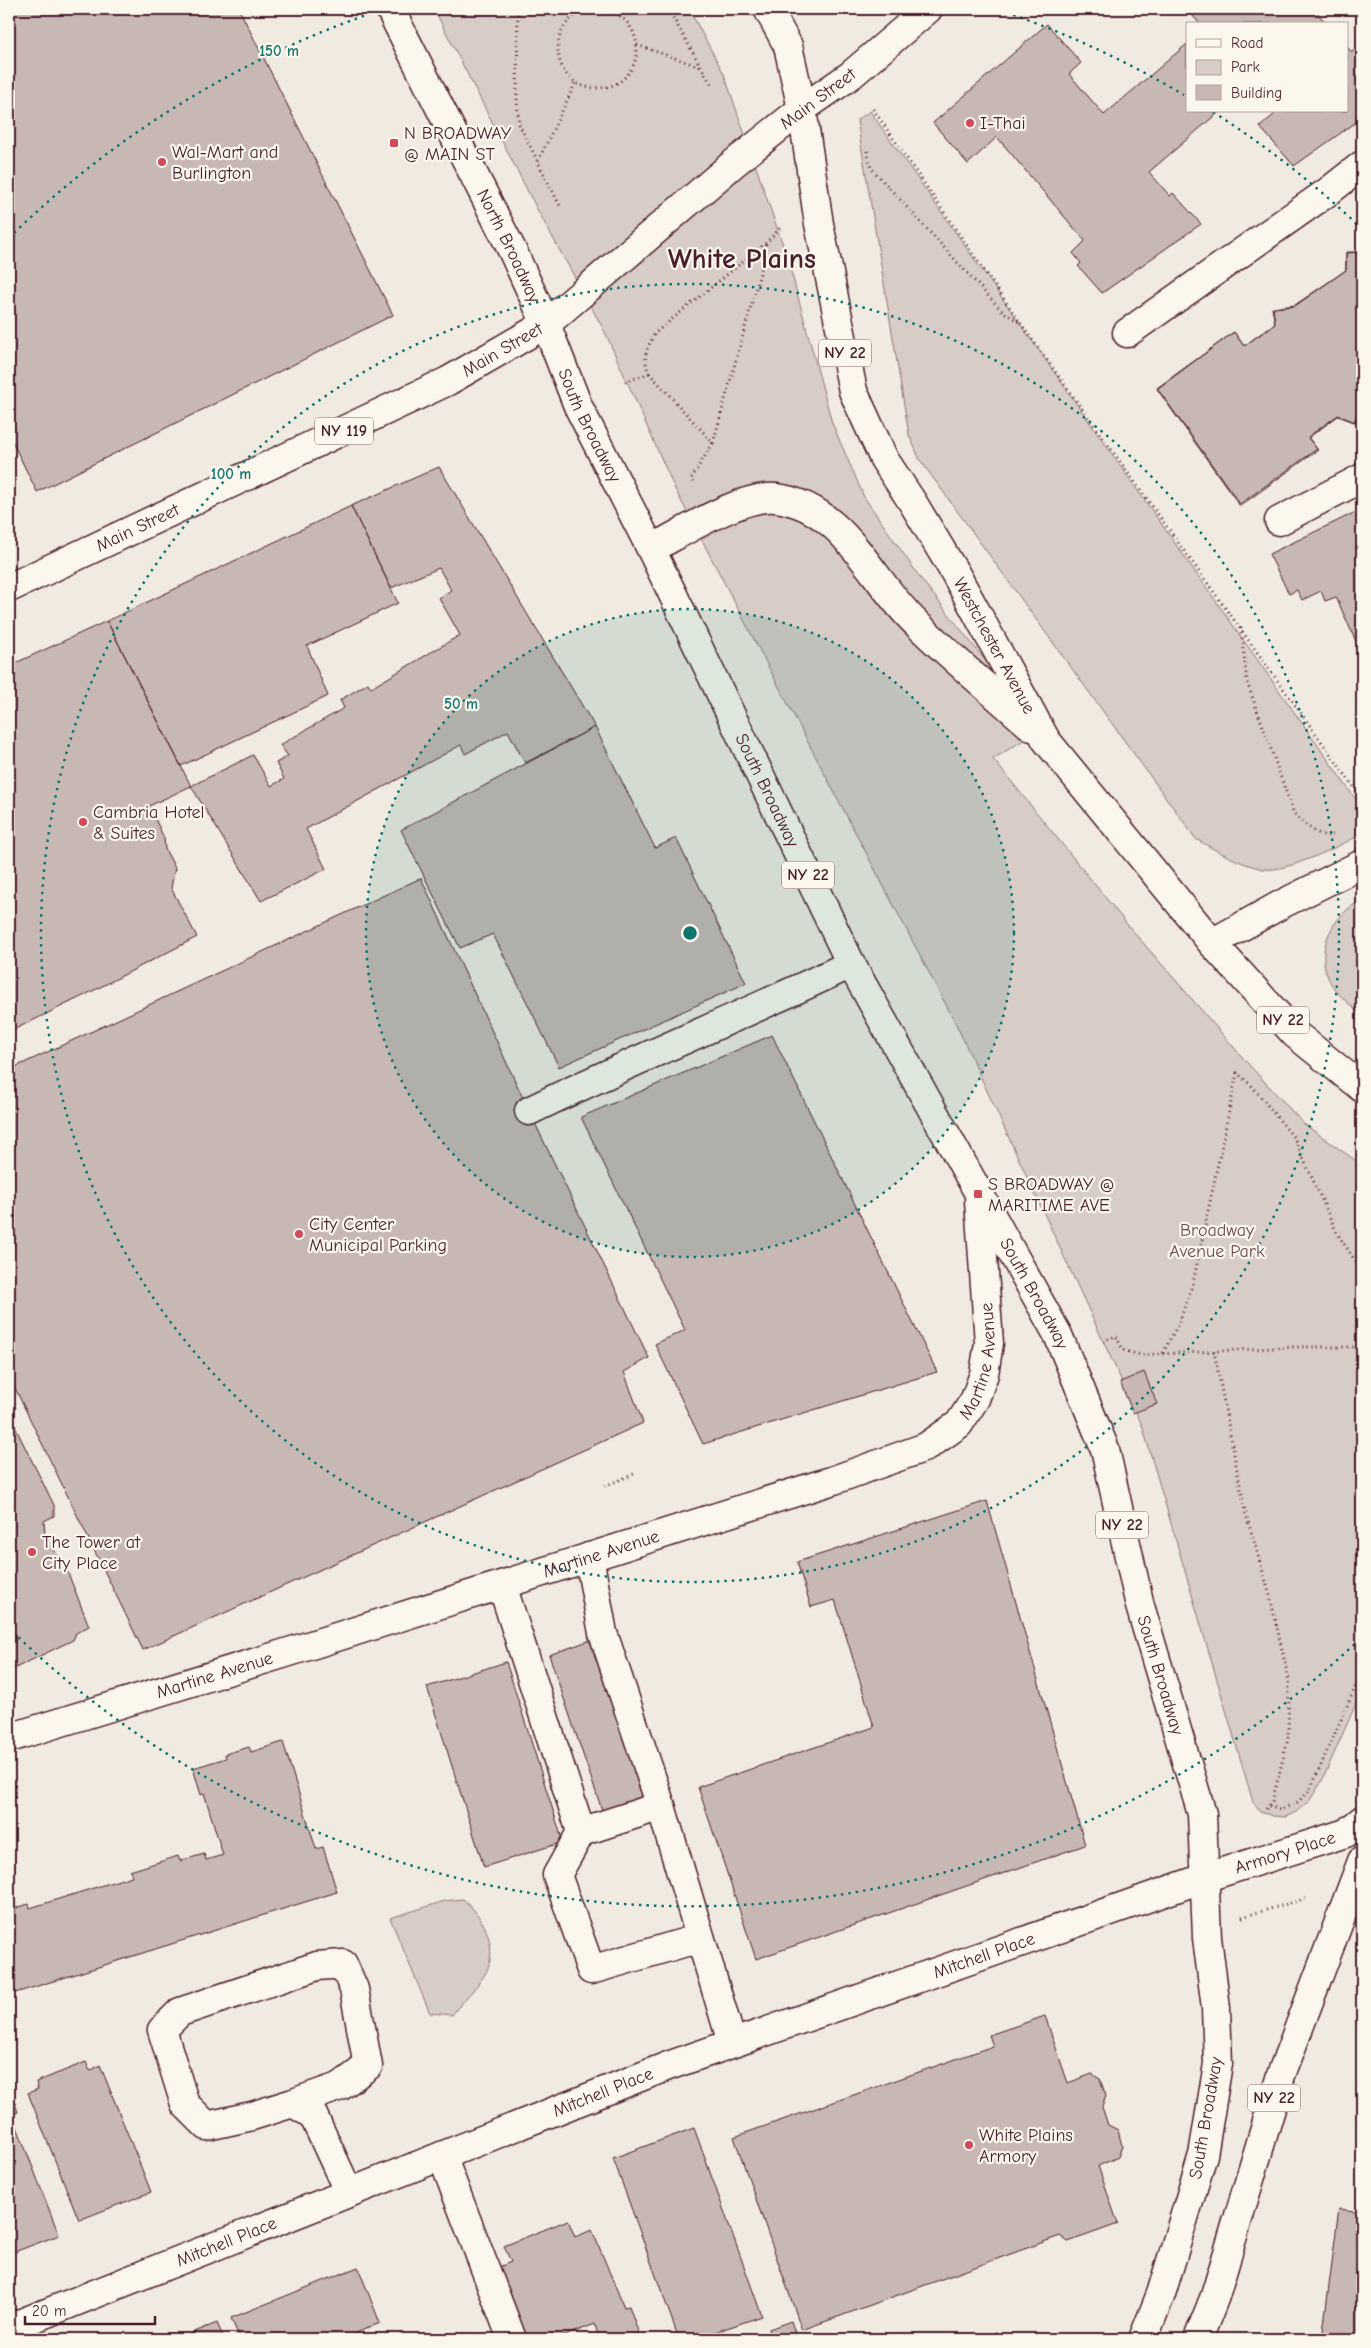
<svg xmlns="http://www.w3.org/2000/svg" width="1371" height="2348" font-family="'Comic Neue',sans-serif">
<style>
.green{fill:#d8ccc6;stroke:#917678}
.building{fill:#c8b8b3;stroke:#4a1f2b}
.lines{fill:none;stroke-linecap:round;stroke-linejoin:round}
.minor-casing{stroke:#4a1f2b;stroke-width:31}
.major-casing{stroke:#4a1f2b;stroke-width:31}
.path{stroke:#4a1f2b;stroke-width:3;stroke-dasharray:1 4;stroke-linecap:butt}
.minor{stroke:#fbf7ec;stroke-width:28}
.major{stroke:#fbf7ec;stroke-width:28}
.ring{fill:none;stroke:#0f766e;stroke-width:2.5;stroke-dasharray:2.5 5}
.poi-dot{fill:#d1495b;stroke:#fbf7ec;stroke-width:2}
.labels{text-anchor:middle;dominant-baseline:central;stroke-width:4.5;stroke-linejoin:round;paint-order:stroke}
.shield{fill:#fbf7ec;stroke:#7f6065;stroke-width:1}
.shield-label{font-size:16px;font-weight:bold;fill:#4a1f2b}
.street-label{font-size:18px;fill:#4a1f2b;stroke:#fbf7ec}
.poi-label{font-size:18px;fill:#4a1f2b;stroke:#fbf7ec;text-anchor:start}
.park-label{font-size:18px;fill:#6e4a52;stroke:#fbf7ec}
.town-label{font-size:28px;font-weight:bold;fill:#4a1f2b;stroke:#fbf7ec}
.centre{fill:#0f766e;stroke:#fbf7ec;stroke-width:2.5}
.ring-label{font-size:15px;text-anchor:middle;font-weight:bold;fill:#0f766e;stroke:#fbf7ec;stroke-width:4.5;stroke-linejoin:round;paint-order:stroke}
</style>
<rect width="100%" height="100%" fill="#f0eae0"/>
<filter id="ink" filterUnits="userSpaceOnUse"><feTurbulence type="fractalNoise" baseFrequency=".02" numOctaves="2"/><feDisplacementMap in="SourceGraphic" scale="10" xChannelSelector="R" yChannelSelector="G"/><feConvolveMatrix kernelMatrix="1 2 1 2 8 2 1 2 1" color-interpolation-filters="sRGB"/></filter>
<g filter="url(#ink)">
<!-- green -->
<path class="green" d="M434,9H689L724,74L788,260L832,423L864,497L921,579L1040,730L993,759L1131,929L1250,1066L1304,1124L1362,1165V1690L1322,1781L1310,1800L1296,1812L1285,1817L1273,1816L1260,1812L1253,1802L1142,1425L1093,1319L956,1024L675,489L605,332L538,211Z
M870,111L1362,808V834C1341,845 1286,873 1263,869C1239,864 1217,851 1196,839L920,460L909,435L857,120Z
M1362,900V1016C1353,1007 1341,998 1334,988C1311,956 1330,916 1362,900Z
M463,1899C482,1915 497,1943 488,1968C484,1980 460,2004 452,2015L430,2013L390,1918L445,1901Z"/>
<!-- building -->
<path class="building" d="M9,9H239L393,315L37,492L9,435Z
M1187,9H1314L1327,24H1200Z
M1047,24L1081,63L1069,74L1104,115L1187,44V111H1220L1149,172L1170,196L1173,193L1201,224L1102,293L1078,266L1081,263L1073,253L1085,241L997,137L968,164L933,123Z
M1360,45L1362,47V118L1294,166L1260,127L1278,111H1347V47L1352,52Z
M1346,252H1362V404L1355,422L1338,415L1308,437L1317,449L1240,504L1157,388L1234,332L1244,346L1275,323L1273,308L1295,305L1346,270Z
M1362,252V404L1354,422L1338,416L1308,438L1318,450L1240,506L1157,389L1234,332L1244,346L1275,324L1272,308L1295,306L1346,270V253Z
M439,467L595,727L525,763L508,731L465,754L461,745L306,829L326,869L261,901L191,786L253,755L271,786L284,779L276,763L288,756L280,745L344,708L340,700L368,683L371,688L460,635L439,598L451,590L439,568L391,588L351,506Z
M351,506L398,603L307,646L328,696L181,766L107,621Z
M1362,509V655L1336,597L1325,601L1321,591L1302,600L1297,590L1289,594L1269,554Z
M107,621L191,786L149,806L164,838L165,849L175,868L171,888L197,937L83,996L9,1032V666Z
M595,727L655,848L676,838L746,983L559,1067L493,934L460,948L401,830Z
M421,878L529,1111L649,1358L624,1372L643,1423L143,1650L9,1376V1070Z
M772,1035L937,1372L703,1444L655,1344L685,1330L581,1117Z
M1144,1372L1157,1404L1133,1413L1120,1382Z
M9,1415L54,1505V1516L44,1521L45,1536L66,1568L89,1626L76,1633L73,1640L9,1671Z
M987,1501L1085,1845L756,1959L698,1787L874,1727L835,1600L811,1607L797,1562Z
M591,1640L645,1800L603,1813L549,1655Z
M506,1662L563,1842L484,1867L427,1687Z
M283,1742L316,1849L323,1847L337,1892L9,1995V1910L29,1904L30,1908L132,1876L130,1871L178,1856L180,1861L204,1854L206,1860L223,1855L204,1793L201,1795L193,1768L226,1758L225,1754L249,1747L251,1752Z
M1045,2016L1068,2083L1092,2074L1100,2079L1106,2096L1102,2107L1108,2125L1118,2130L1122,2146L1118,2157L1098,2166L1118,2224L1068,2242L1060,2236L802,2330L734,2137L993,2046L989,2035Z
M86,2062L90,2071L100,2065L151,2192L79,2220L28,2093L38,2089L36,2082Z
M9,2087L18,2112L12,2114L59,2235L9,2254Z
M694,2128L762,2316L695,2339H679L613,2158Z
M1339,2209L1362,2212V2339H1322Z
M568,2220L575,2237L592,2230L624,2307L629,2306L639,2334L623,2339H599L595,2324L557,2339H523L494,2269L511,2262L504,2246Z
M358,2267L380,2323L356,2333L359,2339H240L231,2318Z
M791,2321L797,2339H772L769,2329Z
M217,2323L224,2339H177Z"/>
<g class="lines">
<!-- minor casing -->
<g class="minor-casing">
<g id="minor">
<path d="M802,109L851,75L928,9"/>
<path d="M1127,333L1329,191L1362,165"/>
<path d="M1279,521L1362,478"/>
<path d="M1212,943L1282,904L1362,864"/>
<path d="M529,1111C635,1059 745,1015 851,964"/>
<path d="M589,1557L603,1633L661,1806L732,2043"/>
<path d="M502,1585L581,1832L661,1806"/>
<path d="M581,1832L557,1875L591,1970L700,1938"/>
<path d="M293,2103L341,2086L368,2066L354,1989L343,1964L317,1966L180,2012L162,2030L185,2104L207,2126L252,2116L293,2103L313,2115L349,2193"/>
<path d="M442,2156L512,2339"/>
<path id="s1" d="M9,2328L668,2066L1204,1878"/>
</g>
</g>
<!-- major casing -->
<g class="major-casing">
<g id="major">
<path id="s2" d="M390,9L513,252L546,324L578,406L651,549L851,964L1058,1335L1105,1449L1140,1606L1202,1814L1207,1938L1216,2008L1218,2064L1203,2155L1161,2294L1143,2339"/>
<path id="s3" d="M768,9L788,46L802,109L819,224L853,391L884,459L913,503L955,573L1046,740L1212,943L1295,1034L1362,1088"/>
<path d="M651,549C682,533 742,494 776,498C844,506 871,581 916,623C953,659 993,693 1032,727"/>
<path id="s4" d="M9,588L448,381L546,324L733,164L802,109"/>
<path id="s5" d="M9,1738L289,1652L834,1480L926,1447L959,1424L975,1399L984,1374L989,1343L979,1201"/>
<path id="s6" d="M1204,1878L1346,1833L1362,1820"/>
<path d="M1198,2339L1215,2296L1281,2075L1362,1861"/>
</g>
</g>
<!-- path -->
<path class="path" d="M518,9L517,101L519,124L560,206
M593,9C542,16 549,91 599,88C649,85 650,13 598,9
M668,9L712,86
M637,45L701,67
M873,109L1021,324L1362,798
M867,151L871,168L1002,311L1019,322
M538,161L576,82
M649,373L713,443L691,479L693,483
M625,382L649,373C642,357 647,348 655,333L766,243L781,227
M713,443L764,259L766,243
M1241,628L1247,682L1294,814C1305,824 1317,838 1333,835
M1103,1341L1116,1336L1123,1350L1140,1355L1293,1347H1362
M1214,1351L1245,1511L1270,1596L1289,1681L1288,1739L1272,1802L1263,1812
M1163,1353L1180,1320L1193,1283L1237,1073L1251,1085L1294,1138L1337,1233L1362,1271
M605,1486L634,1474
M1269,1806L1280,1810L1298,1802L1310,1790L1362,1672
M1242,1917L1308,1898"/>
<!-- minor -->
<use href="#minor" class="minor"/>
<!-- major -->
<use href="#major" class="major"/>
</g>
</g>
<!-- distance rings -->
<circle cx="690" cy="933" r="324" fill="#0f766e" fill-opacity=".12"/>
<g class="ring">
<circle cx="690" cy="933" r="324"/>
<circle cx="690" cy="933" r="649"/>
<path d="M1360 1639A973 973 0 0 1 14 1633M14 233A973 973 0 0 1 381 10M999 10A973 973 0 0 1 1184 95M1213 112A973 973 0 0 1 1360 227"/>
</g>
<!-- markers -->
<g class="poi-dot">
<circle cx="970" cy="123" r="5"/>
<rect x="389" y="138" width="10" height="10" rx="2.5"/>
<circle cx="162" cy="162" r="5"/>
<circle cx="83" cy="822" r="5"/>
<rect x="973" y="1189" width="10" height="10" rx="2.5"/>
<circle cx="299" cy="1234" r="5"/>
<circle cx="32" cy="1552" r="5"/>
<circle cx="969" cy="2145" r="5"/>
</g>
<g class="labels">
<!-- shield labels -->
<g class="shield">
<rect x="819" y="339.5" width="52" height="27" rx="4"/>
<rect x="315" y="417.5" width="58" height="27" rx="4"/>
<rect x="782" y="861.5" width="52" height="27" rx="4"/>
<rect x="1257" y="1006.5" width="52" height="27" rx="4"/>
<rect x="1096" y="1511.5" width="52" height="27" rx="4"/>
<rect x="1248" y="2084.5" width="52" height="27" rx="4"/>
</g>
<g class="shield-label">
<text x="845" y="353">NY 22</text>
<text x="344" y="431">NY 119</text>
<text x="808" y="875">NY 22</text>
<text x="1283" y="1020">NY 22</text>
<text x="1122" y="1525">NY 22</text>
<text x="1274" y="2098">NY 22</text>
</g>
<!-- street labels -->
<g class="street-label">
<text transform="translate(818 99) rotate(-37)">Main Street</text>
<text stroke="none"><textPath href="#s2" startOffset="265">North Broadway</textPath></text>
<text stroke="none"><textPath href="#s4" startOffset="548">Main Street</textPath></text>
<text stroke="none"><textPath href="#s2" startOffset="462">South Broadway</textPath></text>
<text stroke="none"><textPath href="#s4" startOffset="142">Main Street</textPath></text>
<text stroke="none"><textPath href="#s3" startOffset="685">Westchester Avenue</textPath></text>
<text stroke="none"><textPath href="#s2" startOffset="868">South Broadway</textPath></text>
<text stroke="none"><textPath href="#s2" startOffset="1438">South Broadway</textPath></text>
<text stroke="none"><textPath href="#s5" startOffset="1070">Martine Avenue</textPath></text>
<text stroke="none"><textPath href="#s5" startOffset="620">Martine Avenue</textPath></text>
<text stroke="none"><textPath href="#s5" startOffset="215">Martine Avenue</textPath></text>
<text stroke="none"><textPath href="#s2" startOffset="1842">South Broadway</textPath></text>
<text stroke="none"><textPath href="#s6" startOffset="85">Armory Place</textPath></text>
<text stroke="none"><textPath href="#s1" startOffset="1044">Mitchell Place</textPath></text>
<text stroke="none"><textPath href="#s1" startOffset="639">Mitchell Place</textPath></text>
<text transform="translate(1206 2118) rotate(-80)">South Broadway</text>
<text stroke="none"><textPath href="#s1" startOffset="234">Mitchell Place</textPath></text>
</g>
<!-- poi labels -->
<g class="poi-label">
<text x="980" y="123">I-Thai</text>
<text x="404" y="133">N BROADWAY<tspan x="404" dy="21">@ MAIN ST</tspan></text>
<text x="172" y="152">Wal-Mart and<tspan x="172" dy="21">Burlington</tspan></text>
<text x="93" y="812">Cambria Hotel<tspan x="93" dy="21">&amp; Suites</tspan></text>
<text x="988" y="1184">S BROADWAY @<tspan x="988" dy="21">MARITIME AVE</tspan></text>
<text x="309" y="1224">City Center<tspan x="309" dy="21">Municipal Parking</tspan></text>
<text x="42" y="1542">The Tower at<tspan x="42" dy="21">City Place</tspan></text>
<text x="979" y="2135">White Plains<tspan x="979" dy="21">Armory</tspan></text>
</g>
<!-- park labels -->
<g class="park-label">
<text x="1217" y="1230">Broadway<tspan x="1217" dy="21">Avenue Park</tspan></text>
</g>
<!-- town labels -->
<g class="town-label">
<text x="742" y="259">White Plains</text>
</g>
</g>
<circle cx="690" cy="933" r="8" class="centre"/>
<g class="ring-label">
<text x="279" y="56">150 m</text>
<text x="231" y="479">100 m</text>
<text x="461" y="709">50 m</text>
</g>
<!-- margin -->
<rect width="1371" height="2348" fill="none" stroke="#fbf7ec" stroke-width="30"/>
<rect x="15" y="15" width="1341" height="2318" fill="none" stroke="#4a1f2b" stroke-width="2" filter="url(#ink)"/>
<!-- legend -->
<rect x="1186" y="22" width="162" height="90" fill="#fbf7ec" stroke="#b4a19f"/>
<rect x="1196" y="39" width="25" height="8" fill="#fbf7ec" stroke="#b4a19f"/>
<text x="1231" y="48" font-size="15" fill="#4a1f2b">Road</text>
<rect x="1196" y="60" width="25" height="15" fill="#d8ccc6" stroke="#b4a19f"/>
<text x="1231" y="72" font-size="15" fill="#4a1f2b">Park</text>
<rect x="1196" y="85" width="25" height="15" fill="#c8b8b3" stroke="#b4a19f"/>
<text x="1231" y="98" font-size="15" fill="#4a1f2b">Building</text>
<!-- scale -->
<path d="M25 2316v8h130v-8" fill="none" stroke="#4a1f2b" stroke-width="2.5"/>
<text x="32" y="2316" font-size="15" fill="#4a1f2b" stroke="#fbf7ec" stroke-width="4" paint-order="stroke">20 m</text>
</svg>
